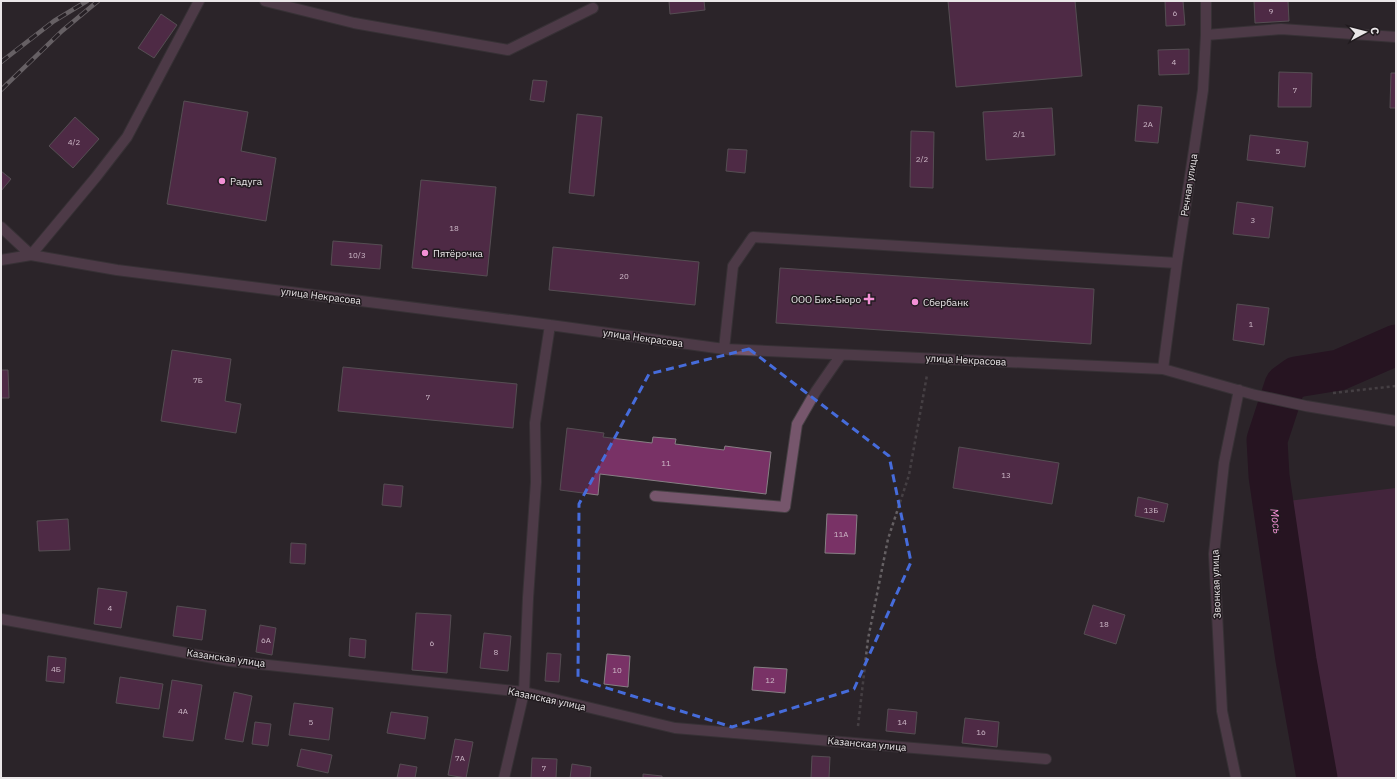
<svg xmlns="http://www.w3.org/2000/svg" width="1397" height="779" font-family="'IBM Plex Sans',sans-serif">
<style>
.green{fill:#612752}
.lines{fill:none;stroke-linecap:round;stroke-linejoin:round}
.river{stroke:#200018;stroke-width:41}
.building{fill:#793266;stroke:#877f84}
.minor-casing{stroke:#464044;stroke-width:12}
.path{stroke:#656063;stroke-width:2.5;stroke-dasharray:3 3;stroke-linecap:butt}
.minor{stroke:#76566c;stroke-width:10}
.rail-casing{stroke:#aea9ac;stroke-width:4.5}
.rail{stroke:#211b1f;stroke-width:3;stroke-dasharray:9;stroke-linecap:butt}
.marked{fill:none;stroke:#466cdb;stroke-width:3;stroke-dasharray:8 5;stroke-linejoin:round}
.poi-dot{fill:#f391d6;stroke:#211b1f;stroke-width:1.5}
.labels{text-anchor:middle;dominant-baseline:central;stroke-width:3;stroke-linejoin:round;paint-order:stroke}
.number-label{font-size:8px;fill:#ceb9c8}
.poi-label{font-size:10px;fill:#eae6e8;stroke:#211b1f;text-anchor:start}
.street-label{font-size:10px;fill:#eae6e8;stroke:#211b1f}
.water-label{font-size:11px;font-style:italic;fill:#fc96dd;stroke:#211b1f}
</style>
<rect width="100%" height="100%" fill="#2b2529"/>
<!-- green -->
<path class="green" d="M1396,488V778H1335L1288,501Z"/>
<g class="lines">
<!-- river -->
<path class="river" d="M1317,778L1296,660L1269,476L1267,440L1285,385L1296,377L1339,370L1396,345"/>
</g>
<!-- building -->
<path class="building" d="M669,1H704L705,10L670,14Z
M948,1H1075L1082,76L956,87Z
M1165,1H1183L1185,25L1166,26Z
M1254,1H1288L1289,21L1255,23Z
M161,14L177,25L154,58L138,48Z
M1189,49V74L1159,75L1158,50Z
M1279,72L1312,73L1311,107H1278Z
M1391,73H1396V108H1390Z
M533,80L547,81L544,102L530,100Z
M184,101L248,112L241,151L276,158L266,221L167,204Z
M1138,105L1162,107L1158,143L1135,141Z
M1052,108L1055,155L986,160L983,112Z
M577,114L602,117L594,196L569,193Z
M75,117L99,139L73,168L49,146Z
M911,131L934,132L933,188L910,187Z
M1250,135L1308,142L1305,167L1247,160Z
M728,149L747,150L745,173L726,171Z
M1,171L11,179L1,191Z
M421,180L496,187L487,276L412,268Z
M1237,202L1273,207L1269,238L1233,234Z
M333,241L382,245L380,269L331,265Z
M553,247L699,262L695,305L549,290Z
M780,268L1094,289L1091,344L776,323Z
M1237,304L1269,308L1264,345L1233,340Z
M172,350L231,359L225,401L241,404L236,433L161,421Z
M343,367L517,384L513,428L338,411Z
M1,370H8L9,398H1Z
M567,428L604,433L603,437L652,443L653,437L676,439L675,444L724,450L725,446L771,452L766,494L600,474L598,495L560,490Z
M959,447L1059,463L1052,504L953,488Z
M384,484L403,486L401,507L382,505Z
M1138,497L1168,504L1164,522L1135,516Z
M827,514L857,515L855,554L825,553Z
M68,519L70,550L39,551L37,521Z
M291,543L306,544L305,564L290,563Z
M98,588L127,592L121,628L94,624Z
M1093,605L1125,615L1116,644L1084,634Z
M177,606L206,610L202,640L173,636Z
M416,613L451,615L447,673L412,670Z
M260,625L276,628L272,655L256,652Z
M484,633L511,636L508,671L480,668Z
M350,638L366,640L365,658L349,656Z
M547,653L561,654L559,682L545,681Z
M607,654L630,656L628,687L604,684Z
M48,656L66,658L64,683L46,681Z
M754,667L787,669L785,693L752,690Z
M120,677L163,684L159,709L116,703Z
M172,680L202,685L193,741L163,737Z
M234,692L252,696L243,742L225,739Z
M294,703L333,708L329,740L289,735Z
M888,709L917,712L915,734L886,731Z
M391,712L428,717L425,739L387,733Z
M965,718L999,722L997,747L962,743Z
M255,722L271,724L268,746L252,744Z
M455,739L473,742L466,778L448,775Z
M301,749L332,755L328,773L297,766Z
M812,756L830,757L829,778H811Z
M532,758L557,759L556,778H531Z
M400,764L417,767L415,778H397Z
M572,764L591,767L590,778H570Z
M643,774L662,776V778H643Z"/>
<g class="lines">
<!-- minor casing -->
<g class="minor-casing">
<path id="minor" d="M265,1L354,23L508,50L593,8
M1206,35L1281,29L1396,37
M1,227L31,255
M31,255L96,177L127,137L199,1
M1,260L31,255L117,270L550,325L724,349L1163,369L1255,395L1306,406L1396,421
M724,349L733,266L753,237L1177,263
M1163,369L1177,263L1203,90L1206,35V1
M655,496L785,507L797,424L816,391L841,355
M1,619L230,661L524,692L675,728L1046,759
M504,778L524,692L528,598L536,482L535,423L550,325
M1236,778L1222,711L1214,554L1224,463L1239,390"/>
</g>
<!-- path -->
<path class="path" d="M1333,393L1396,386
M858,726L868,639L888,539L909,475L927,375"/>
<!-- minor -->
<use href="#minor" class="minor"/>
<!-- rail casing -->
<g class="rail-casing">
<path id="rail" d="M1,62L54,21L87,1
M1,90L62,31L98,1"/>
</g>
<!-- rail -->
<use href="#rail" class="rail"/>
</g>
<!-- marked area -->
<path d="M0 0H1397V779H0ZM749,349L889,456L911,562L854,689L732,727L578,679L579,504L649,374Z" fill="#2b2529" fill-opacity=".55" fill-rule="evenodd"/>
<path class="marked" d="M749,349L889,456L911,562L854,689L732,727L578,679L579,504L649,374Z"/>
<!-- markers -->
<g class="poi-dot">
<circle cx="222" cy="181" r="4"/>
<circle cx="425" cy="253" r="4"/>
<path d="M867 293h4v4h4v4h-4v4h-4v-4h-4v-4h4z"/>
<circle cx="915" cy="302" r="4"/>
</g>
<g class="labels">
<!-- number labels -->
<g class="number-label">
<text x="1271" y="11">9</text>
<text x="1175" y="13">6</text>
<text x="1174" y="62">4</text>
<text x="1295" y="90">7</text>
<text x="1148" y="124">2А</text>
<text x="1019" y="134">2/1</text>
<text x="74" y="142">4/2</text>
<text x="1278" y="151">5</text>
<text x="922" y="159">2/2</text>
<text x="1253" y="220">3</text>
<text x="454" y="228">18</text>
<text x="357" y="255">10/3</text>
<text x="624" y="276">20</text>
<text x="1251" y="324">1</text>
<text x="198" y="380">7Б</text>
<text x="428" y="397">7</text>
<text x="666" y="463">11</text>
<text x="1006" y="475">13</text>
<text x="1151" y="510">13Б</text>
<text x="841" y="534">11А</text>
<text x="110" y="608">4</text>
<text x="1104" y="624">18</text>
<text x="266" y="640">6А</text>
<text x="432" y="643">6</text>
<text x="496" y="652">8</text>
<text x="56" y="669">4Б</text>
<text x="617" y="670">10</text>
<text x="770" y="680">12</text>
<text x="183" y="711">4А</text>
<text x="311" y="722">5</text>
<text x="902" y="722">14</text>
<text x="981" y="732">16</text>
<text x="460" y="758">7А</text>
<text x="544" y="768">7</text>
</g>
<!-- poi labels -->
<g class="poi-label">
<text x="230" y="181">Радуга</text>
<text x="433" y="253">Пятёрочка</text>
<text x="861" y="299" text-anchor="end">ООО Бих-Бюро</text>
<text x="923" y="302">Сбербанк</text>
</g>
<!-- street labels -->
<g class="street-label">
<text transform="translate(1189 185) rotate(-81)">Речная улица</text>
<text transform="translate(321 296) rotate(7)">улица Некрасова</text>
<text transform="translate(643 338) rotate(8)">улица Некрасова</text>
<text transform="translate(966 360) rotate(3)">улица Некрасова</text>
<text transform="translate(1216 584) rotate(-92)">Звонкая улица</text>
<text transform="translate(226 658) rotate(8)">Казанская улица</text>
<text transform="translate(547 699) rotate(12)">Казанская улица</text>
<text transform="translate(867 744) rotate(5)">Казанская улица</text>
</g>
<!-- water labels -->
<g class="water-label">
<text transform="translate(1276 521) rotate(82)">Мось</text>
</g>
</g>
<!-- border -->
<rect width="1397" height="779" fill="none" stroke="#eae6e8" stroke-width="4"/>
<!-- north arrow -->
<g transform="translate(1365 32) rotate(83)" stroke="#211b1f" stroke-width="3" paint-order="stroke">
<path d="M0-3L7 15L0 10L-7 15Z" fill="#eae6e8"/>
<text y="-6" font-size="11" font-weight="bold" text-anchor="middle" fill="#eae6e8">С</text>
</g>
</svg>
